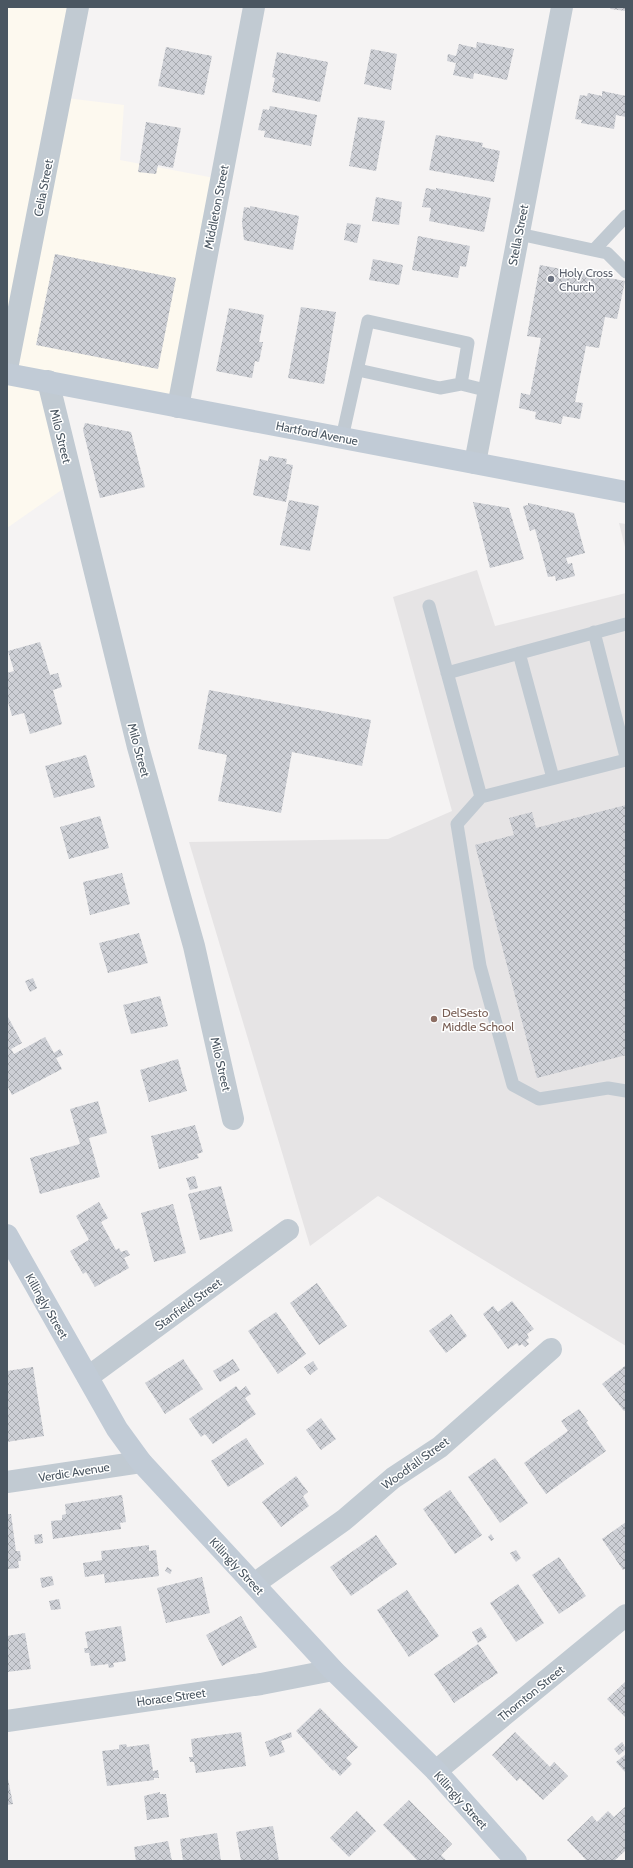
<svg xmlns="http://www.w3.org/2000/svg" width="633" height="1868" font-family="Cabin,sans-serif">
<style>
.commercial{fill:#fdf9ef}
.education{fill:#e6e4e5}
.building{fill:url(#building-cross-hatch)}
.lines{fill:none;stroke-linecap:round;stroke-linejoin:round}
.lane{stroke:#c1cad2;stroke-width:13}
.street{stroke:#c1cad2;stroke-width:22}
.secondary{stroke:#c1cbd6;stroke-width:22}
.worship-dot{fill:#6b7280;stroke:#fff;stroke-width:1.5}
.education-dot{fill:#8d6e63;stroke:#fff;stroke-width:1.5}
.labels{text-anchor:middle;dominant-baseline:central;stroke-width:3;stroke-linejoin:round;paint-order:stroke}
.street-label{font-size:12px;fill:#4a5661;stroke:#fff}
.worship-label{font-size:12px;fill:#5b616d;stroke:#fff;text-anchor:start}
.education-label{font-size:12px;fill:#785e54;stroke:#fff;text-anchor:start}
</style>
<defs>
<pattern id="building-cross-hatch" width="8" height="8" patternUnits="userSpaceOnUse"><rect width="8" height="8" fill="#cdcfd5"/><path d="M0 0l8 8M0 8l8-8" fill="none" stroke="#a8abb0"/></pattern>
</defs>
<rect width="100%" height="100%" fill="#f5f3f3"/>
<!-- commercial -->
<path class="commercial" d="M7,7H70L66,98L124,105L120,160L225,180L186,408L50,390L63,489L7,528Z"/>
<!-- education -->
<path class="education" d="M619,523L626,524V551Z
M477,570L495,626L626,593V1346L378,1196L310,1246L189,842L388,839L452,811L393,597Z"/>
<!-- building -->
<path class="building" d="M611,7H626V11L610,9Z
M477,42L514,49L507,80L474,73L473,79L453,75L456,63L447,61L448,54L456,56L459,44L476,48Z
M166,47L212,56L204,95L158,86Z
M371,49L397,54L391,90L364,84Z
M277,52L328,62L320,102L272,92L275,78L272,77Z
M602,91L626,96V117L616,115L614,129L581,123L582,120L575,119L580,95L587,96L588,93L602,96Z
M270,106L317,115L311,146L264,137L265,131L258,130L263,109L269,110Z
M358,117L385,121L376,171L349,166Z
M146,122L181,128L173,168L158,165L156,174L138,172Z
M436,135L483,143L482,147L500,151L494,182L429,170Z
M426,188L436,190V188L491,198L484,232L429,221L431,208L422,207Z
M376,197L402,202L399,225L372,221Z
M250,206L299,216L293,250L244,240L242,222L244,207L250,208Z
M347,223L361,225L357,243L344,240Z
M418,236L470,246L466,267L460,266L458,278L412,270Z
M55,254L176,278L158,369L36,345Z
M373,259L403,265L399,285L369,280Z
M540,265L625,281L617,319L605,317L599,348L586,346L575,402L583,403L580,419L563,416L561,424L535,419L536,412L519,408L521,393L530,395L541,338L527,336Z
M301,307L336,312L324,384L288,378Z
M229,308L264,315L259,342H263L259,362L255,361L252,378L216,371Z
M85,423L131,432L145,487L100,498L83,430Z
M269,456L287,459L286,464L293,465L286,502L253,495L260,459L268,461Z
M289,500L319,506L310,551L280,545Z
M473,502L509,508L524,559L490,568Z
M528,503L574,513L585,553L566,558L568,564L572,563L575,576L556,581L555,576L548,577L535,529L530,531L523,506L528,505Z
M40,642L50,675L58,673L62,687L53,690L62,724L30,734L24,713L12,716L7,698V673L14,671L8,651Z
M209,690L371,720L362,766L292,752L281,813L218,801L227,755L198,749Z
M86,755L95,787L54,798L45,766Z
M626,805V1055L537,1078L475,845L514,835L509,818L532,812L536,828Z
M100,816L109,848L69,859L60,827Z
M122,873L130,904L90,915L83,882Z
M139,933L148,963L108,973L99,943Z
M33,978L37,988L30,992L25,981Z
M160,996L168,1026L131,1034L123,1005Z
M8,1017L22,1043L11,1049L14,1054L45,1037L54,1053L60,1049L63,1055L56,1058L62,1069L12,1095L7,1085Z
M178,1059L187,1091L149,1102L140,1070Z
M98,1101L107,1133L89,1138L100,1177L40,1194L30,1158L80,1144L70,1109Z
M195,1125L203,1152L197,1154L199,1158L159,1169L151,1136Z
M195,1176L198,1188L190,1190L186,1178Z
M221,1186L233,1231L200,1240L188,1194Z
M99,1202L108,1218L101,1222L116,1250L119,1248L121,1252L127,1250L130,1255L124,1258L129,1268L95,1287L86,1272L83,1274L70,1251L89,1240L76,1216Z
M173,1204L186,1253L154,1262L141,1213Z
M317,1283L347,1326L319,1345L290,1303Z
M512,1301L534,1329L527,1334L529,1338L526,1340L529,1344L525,1347L522,1344L519,1346L517,1343L508,1349L483,1314L493,1306L498,1312Z
M276,1312L306,1354L278,1374L248,1331Z
M451,1314L467,1336L446,1353L429,1331Z
M183,1359L203,1389L165,1414L145,1383Z
M233,1359L240,1370L220,1382L213,1371Z
M313,1361L318,1369L310,1375L304,1367Z
M626,1365V1410L624,1411L602,1384Z
M33,1367L44,1436L7,1442V1371Z
M236,1386L240,1391L246,1386L251,1394L245,1398L256,1414L213,1444L205,1434L201,1437L189,1419Z
M579,1409L588,1421L586,1422L606,1451L546,1494L524,1463L568,1431L561,1421Z
M321,1418L336,1439L321,1450L306,1430Z
M246,1438L264,1464L228,1487L211,1461Z
M495,1458L528,1503L500,1523L468,1477Z
M296,1476L308,1492L303,1496L309,1506L281,1527L262,1502Z
M450,1490L482,1535L455,1554L423,1509Z
M122,1495L126,1522L120,1523L121,1529L53,1539L51,1521L62,1520V1515L66,1514L65,1504Z
M7,1514H11L16,1551H20L21,1561H18L19,1568L7,1569Z
M626,1522V1568L623,1570L602,1539Z
M42,1534L43,1543L35,1544L34,1535Z
M491,1534L494,1539L491,1541L488,1537Z
M376,1535L397,1564L351,1596L330,1567Z
M149,1545V1551L156,1550L159,1576L105,1583L104,1574L85,1577L83,1563L102,1560L101,1551Z
M516,1550L521,1558L516,1562L510,1553Z
M559,1557L586,1596L559,1614L532,1575Z
M167,1567L172,1570L170,1574L165,1571Z
M52,1576L54,1585L42,1588L40,1578Z
M202,1577L210,1613L166,1623L157,1588Z
M518,1584L544,1623L516,1642L490,1603Z
M407,1590L439,1636L409,1657L377,1610Z
M59,1599L61,1609L51,1610L49,1601Z
M241,1616L257,1647L222,1666L206,1635Z
M121,1626L126,1661L113,1663L114,1667L109,1668L108,1664L91,1666L89,1653H85L84,1648H88L85,1632Z
M481,1627L487,1637L478,1643L472,1632Z
M25,1633L31,1669L7,1672V1636Z
M478,1644L498,1673L454,1703L434,1674Z
M626,1681V1718L607,1699Z
M320,1708L358,1747L346,1758L352,1764L340,1776L334,1769L333,1771L296,1731Z
M241,1732L246,1766L196,1773L194,1762H190L189,1757H193L191,1739Z
M291,1732L292,1737L281,1741L285,1752L270,1757L265,1742Z
M515,1732L550,1767L554,1762L568,1776L543,1800L520,1778L517,1781L492,1755Z
M622,1742L626,1749L619,1755L614,1749Z
M126,1744L127,1747L149,1744L153,1771L158,1770L159,1778H154V1780L107,1786L102,1751L119,1749V1745Z
M626,1754V1773L616,1762Z
M7,1774L13,1804L7,1805Z
M160,1792V1794H166L169,1817L147,1820L144,1796Z
M409,1800L452,1844L441,1855L447,1861H418L383,1825Z
M626,1806V1850L614,1861H587L567,1840L592,1816L597,1822L608,1811L614,1817Z
M357,1811L376,1831L349,1857L330,1838Z
M273,1826L279,1861H241L236,1832Z
M217,1833L221,1861H183L180,1839Z
M168,1841L172,1861H136L134,1847Z"/>
<g class="lines">
<!-- lane -->
<path class="lane" d="M519,234L607,253L626,272
M594,250L626,216
M461,384L489,391
M342,438L368,321L468,343L461,384L440,388L358,370
M429,606L481,797L626,760
M594,632L626,757
M519,653L553,778
M447,673L626,624
M481,797L457,824L480,966L513,1085L539,1099L608,1088L626,1091"/>
<!-- street -->
<path class="street" d="M7,369L78,7
M48,381L138,747L194,946L233,1119
M178,407L254,7
M475,463L562,7
M88,1377L288,1230
M7,1482L141,1462
M254,1584L344,1520L393,1478L440,1447L551,1349
M7,1721L261,1684L333,1670
M436,1771L626,1615"/>
<!-- secondary -->
<path class="secondary" d="M7,374L626,492
M7,1235L117,1429L141,1462L333,1670L436,1771L516,1861"/>
</g>
<!-- markers -->
<circle class="worship-dot" cx="551" cy="279" r="4"/>
<circle class="education-dot" cx="434" cy="1019" r="4"/>
<g class="labels">
<!-- street labels -->
<g class="street-label">
<text transform="translate(43 188) rotate(-79)">Celia Street</text>
<text transform="translate(216 207) rotate(-79)">Middleton Street</text>
<text transform="translate(518 235) rotate(-79)">Stella Street</text>
<text transform="translate(317 433) rotate(11)">Hartford Avenue</text>
<text transform="translate(61 436) rotate(76)">Milo Street</text>
<text transform="translate(139 750) rotate(75)">Milo Street</text>
<text transform="translate(221 1064) rotate(77)">Milo Street</text>
<text transform="translate(188 1304) rotate(-36)">Stanfield Street</text>
<text transform="translate(47 1306) rotate(60)">Killingly Street</text>
<text transform="translate(415 1463) rotate(-36)">Woodfall Street</text>
<text transform="translate(74 1472) rotate(-9)">Verdic Avenue</text>
<text transform="translate(237 1566) rotate(47)">Killingly Street</text>
<text transform="translate(531 1693) rotate(-39)">Thornton Street</text>
<text transform="translate(171 1697) rotate(-8)">Horace Street</text>
<text transform="translate(461 1800) rotate(48)">Killingly Street</text>
</g>
<!-- worship labels -->
<g class="worship-label">
<text x="559" y="272">Holy Cross<tspan x="559" dy="14">Church</tspan></text>
</g>
<!-- education labels -->
<g class="education-label">
<text x="442" y="1012">DelSesto<tspan x="442" dy="14">Middle School</tspan></text>
</g>
</g>
<!-- border -->
<rect width="633" height="1868" fill="none" stroke="#4a5661" stroke-width="16"/>
</svg>
